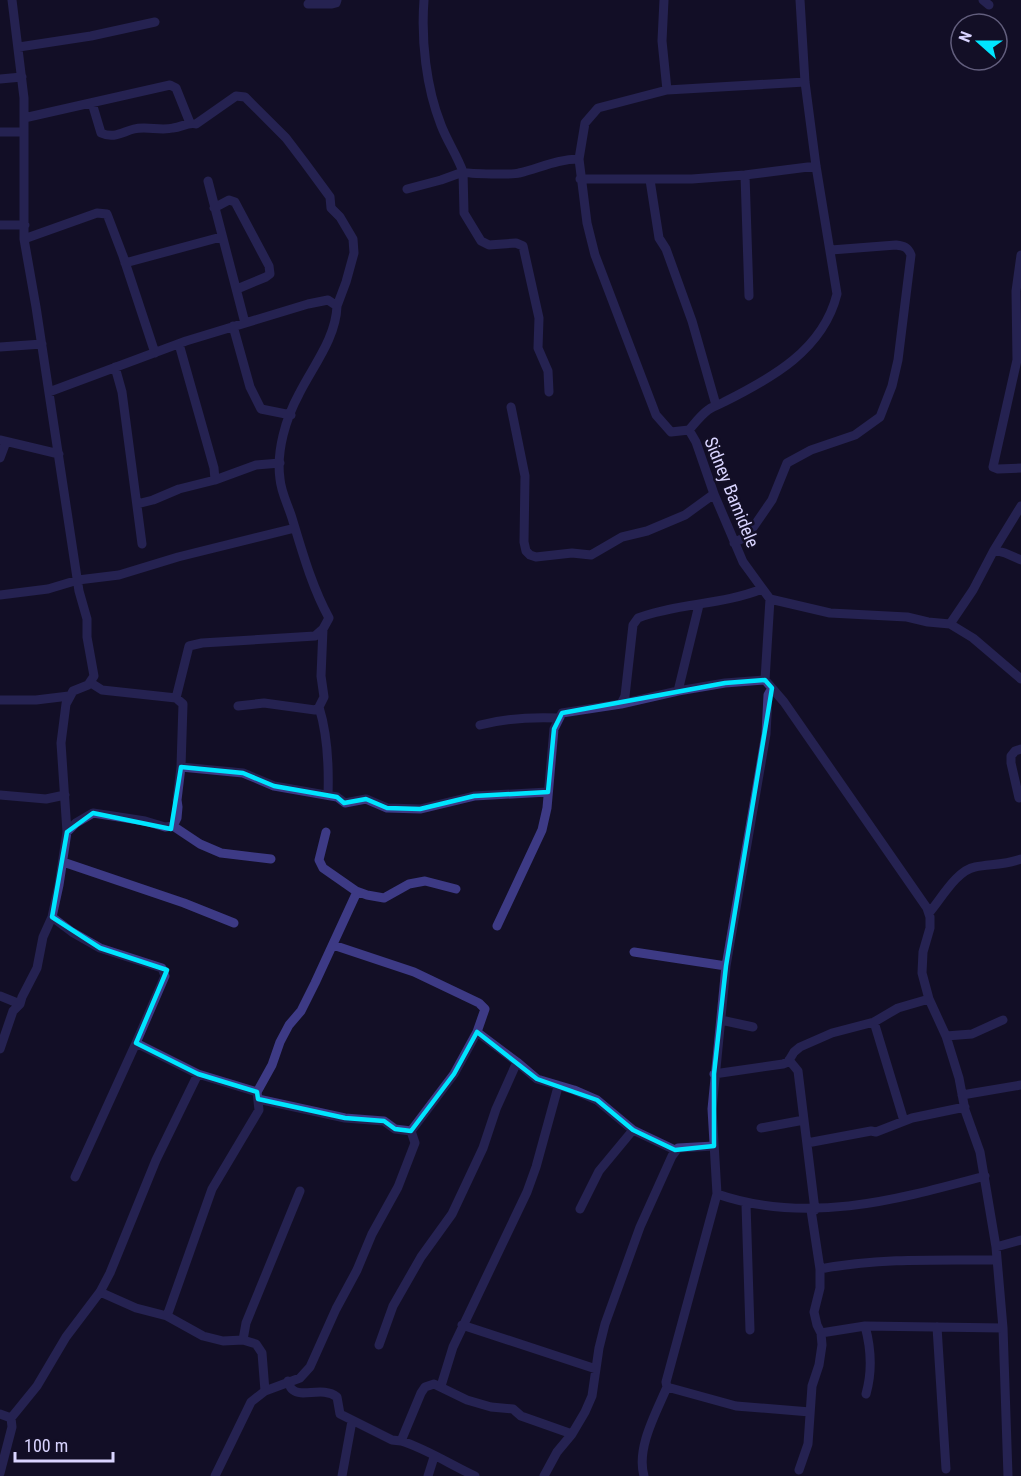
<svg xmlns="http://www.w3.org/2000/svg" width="1021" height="1476" font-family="'Roboto Condensed',sans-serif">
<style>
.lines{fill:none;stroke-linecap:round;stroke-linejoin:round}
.minor{stroke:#3d3a85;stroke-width:9}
.marked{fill:none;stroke:#00e5ff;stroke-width:4.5;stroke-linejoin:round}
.labels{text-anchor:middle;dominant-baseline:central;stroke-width:5;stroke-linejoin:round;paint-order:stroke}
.street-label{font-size:18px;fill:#d9d4ff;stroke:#130f26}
</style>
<rect width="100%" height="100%" fill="#130f26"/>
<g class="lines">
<!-- minor -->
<path class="minor" d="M424,0C421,40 426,87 441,125C447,141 457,155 463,172C470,174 513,175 519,173C540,168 557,159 579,159
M664,0L662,41L667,90
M800,0L805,82L816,166L837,294C823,350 772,378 724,402C719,405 713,406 708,410C701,415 695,423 689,430L696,442L714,494L743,562L770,599L830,613L907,617L928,622L950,624L973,590L994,550L1021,506
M983,0L989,5
M308,4H332L336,3L337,0
M19,47L91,36L155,22
M0,79L22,77
M92,103L101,133C114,139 122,132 134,129C146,126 161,131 173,128C182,127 188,122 196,124L236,96L245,97L286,138L305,163L330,197L331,208L340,217L353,239L354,253L346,282L337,306
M24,118L170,85L176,88L190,123
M0,132H24
M745,175L749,296
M580,179H692L745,175L816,166
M650,180L659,238L666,249L692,321L716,405
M208,181L245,323
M407,189L441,180L463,172L464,213L481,241L489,245L516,243L523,246L539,318L538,348L548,371L549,392
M214,208L229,200L235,202L269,266L270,274L266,277L237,289
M0,225H25
M24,239L97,213L107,214L123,256L155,353
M1021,255L1016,291L1017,360L993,467L998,469L1021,468
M125,263L221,237
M233,326L250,387L261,409L291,415
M179,344L214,468L215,480L256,465L280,463
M0,347L42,344
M115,367L122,392L142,544
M49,392L186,341L308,304L328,300L337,306C336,338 313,366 299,394C286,418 276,451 280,479C281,492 288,505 292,518C302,551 312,587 329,618L323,629L315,636L202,643L189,646L176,698
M511,407L525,476L524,542L526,551L530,555L536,557L572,553L591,555L622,537L647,531L685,515L714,494
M689,430L671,432L656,415L595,255L587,223L579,159L585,123L598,108L667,90L805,82
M0,440L59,454
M0,458L6,442
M137,504L153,500L179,489L215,480
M734,543L745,537L750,532L772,500L787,463L811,450L855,435L880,417L892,386L898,360L911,255C908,247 904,246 896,245L831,250
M994,550L1005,553L1021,560
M0,595L48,589L78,580L119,575L178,557L295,528
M950,624L973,638L1021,679
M765,680L770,599
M772,688L768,695L766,734L726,966L712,1109L717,1194C807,1225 896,1200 985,1176
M678,691L699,605
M0,700H36L69,696
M621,704L625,696L633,625L638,618C678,603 722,605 762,589
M238,706L264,703L315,710L319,707L324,697L321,676L323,629
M319,707C328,736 329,765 328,795
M480,725C506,718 531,717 558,718
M181,767L243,773L274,786L337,797L345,803L366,799L387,808L420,809L474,796L548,792
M0,795L46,799L65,795
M1019,798L1011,763V756L1015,751L1021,749
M173,826L200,844L221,853L271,859
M67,832L76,823L93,813L145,821L165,827L173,826L177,818L178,807L177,800L181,767L183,704L176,698L102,690L91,683
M63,862L184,903L234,923
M356,891L367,895L384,898L409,884L425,881L456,889
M929,913C941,899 957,870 975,867C991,864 1004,865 1021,859
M52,917L72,932L100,948L162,968L165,976L136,1043
M497,926L542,830L547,808L554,729L562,713L621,704L678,691L725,683L765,680L784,702L927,908L930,917V928L923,952L922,973L929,999L946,1036L959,1078L965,1110L980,1152L996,1247L1003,1328L1008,1476
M634,952L726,966
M0,996L20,1004
M721,1020L753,1027
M874,1022L904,1121
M477,1032L517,1062L537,1079L574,1090L597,1100L633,1130L675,1150
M946,1036L972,1034L1003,1020
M0,1049L13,1011L20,1004L22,997L37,968L43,937L52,917L59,885L67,832L61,743L66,704L73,691L88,685L94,676L87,637V619L79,591L36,307L24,239V98L12,0
M789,1060L798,1071L815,1210
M714,1074L783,1064L788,1062L794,1052L800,1047L832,1033L874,1022L898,1008L929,999
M962,1095L1021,1085
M258,1099L345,1118L384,1121L395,1129L411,1131
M761,1128L804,1120
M807,1143L871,1131L876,1132L912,1118L965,1107
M75,1177L136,1043L198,1074L257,1092
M717,1194L666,1382L667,1387L736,1406L810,1412
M746,1204L750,1330
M580,1209L599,1171L633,1130
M996,1247L1021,1240
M820,1269C878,1258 938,1260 997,1260
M100,1292L136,1308L167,1316L203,1336L223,1341L243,1340L256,1344L262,1353L265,1391
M167,1316L212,1189L259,1110L257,1092L272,1065L280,1042L289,1025L301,1011L315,983L356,894V891L323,868L319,860L326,832
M462,1325L596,1369
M865,1326C871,1348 872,1373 866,1394
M937,1327L946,1469
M821,1333L865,1326L1003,1328
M243,1340L246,1323L300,1191
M379,1345L393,1306L421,1257L452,1214L483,1148L496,1109L517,1062
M288,1381C289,1384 290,1388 293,1390C302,1398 323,1386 337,1397L340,1414L392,1440L401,1441L421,1393L425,1387L434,1384L467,1400L491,1407L513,1409L521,1416L572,1434
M441,1386L453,1347L527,1192L536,1167L558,1087
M0,1414L11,1418L12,1427L0,1473
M11,1418L37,1386L66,1337L100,1292L110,1273L156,1160L198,1074
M401,1441C425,1448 451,1465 475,1476
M799,1470L808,1444L812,1386L819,1365L822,1345L821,1333L817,1325L814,1312L820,1288V1269L811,1210
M215,1476L251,1402L265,1391L300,1378L310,1367L336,1309L357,1270L372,1234L398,1187L415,1143L411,1131L454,1074L477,1032L485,1009L479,1003L414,972L333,945
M342,1476L352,1421
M428,1476L434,1457
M544,1476L557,1452L572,1434L585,1412L592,1396L599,1348L605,1324L640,1227L672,1156L678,1148L714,1146
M644,1476C636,1448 656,1413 667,1387"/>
</g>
<!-- marked area -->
<path d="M0 0H1021V1476H0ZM765,680L772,688L726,966L714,1074V1146L675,1150L633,1130L597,1100L537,1079L477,1032L454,1074L411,1131L395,1129L384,1121L345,1118L258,1099L257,1092L198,1074L136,1043L167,970L100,948L52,917L67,832L93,813L171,829L181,767L243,773L274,786L337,797L344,803L366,799L387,808L420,809L474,796L548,792L554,729L562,713L725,683Z" fill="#130f26" fill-opacity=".55" fill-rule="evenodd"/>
<path class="marked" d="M765,680L772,688L726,966L714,1074V1146L675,1150L633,1130L597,1100L537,1079L477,1032L454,1074L411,1131L395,1129L384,1121L345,1118L258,1099L257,1092L198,1074L136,1043L167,970L100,948L52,917L67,832L93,813L171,829L181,767L243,773L274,786L337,797L344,803L366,799L387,808L420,809L474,796L548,792L554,729L562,713L725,683Z"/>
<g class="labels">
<!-- street labels -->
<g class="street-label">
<text transform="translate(732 492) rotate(68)">Sidney Bamidele</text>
</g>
</g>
<!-- north arrow -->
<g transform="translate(979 42) rotate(291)"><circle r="28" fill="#130f26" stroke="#625e7d" stroke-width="1.5"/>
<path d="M0-4.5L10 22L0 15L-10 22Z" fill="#00e5ff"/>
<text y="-9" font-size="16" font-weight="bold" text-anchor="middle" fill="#d9d4ff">N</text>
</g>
<!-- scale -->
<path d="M15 1452v9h98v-9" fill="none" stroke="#d9d4ff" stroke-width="3"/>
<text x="24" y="1452" font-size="18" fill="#d9d4ff" stroke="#130f26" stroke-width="4.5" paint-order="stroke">100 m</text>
</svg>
